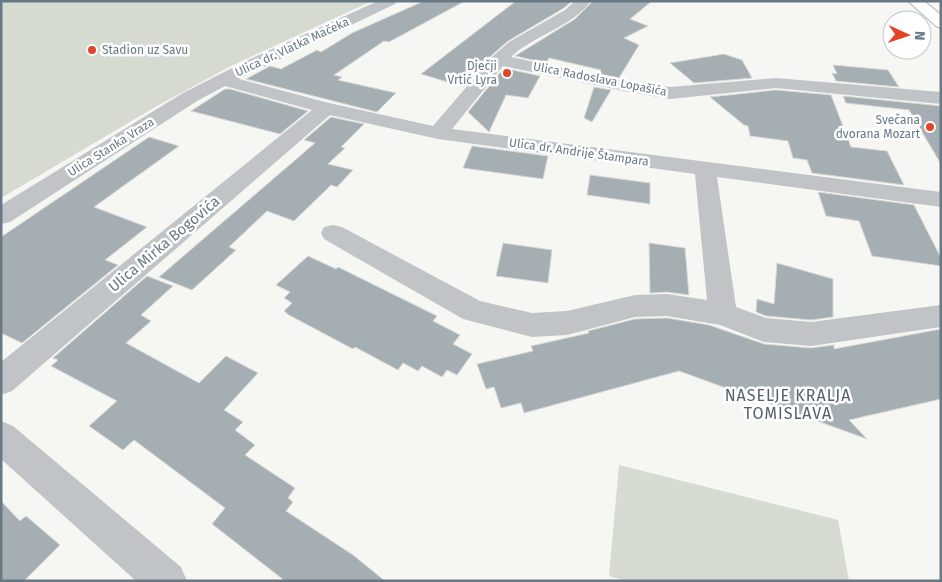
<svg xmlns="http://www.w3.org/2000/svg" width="942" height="582" font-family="'Fira Sans',sans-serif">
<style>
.green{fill:#d6dbd2}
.building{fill:#a4aeb3;stroke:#d8d8d6}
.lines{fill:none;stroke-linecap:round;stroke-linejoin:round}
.major-casing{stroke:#b1b7ba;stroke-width:2}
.minor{fill:#c0c4c7;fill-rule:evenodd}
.major{fill:#fff;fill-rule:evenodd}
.poi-dot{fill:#e14529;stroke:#fff;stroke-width:2}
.labels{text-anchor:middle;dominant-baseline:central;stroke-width:5;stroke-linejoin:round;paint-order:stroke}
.far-street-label{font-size:12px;fill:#667984;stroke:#fff}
.far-poi-label{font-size:12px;fill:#667984;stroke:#fff;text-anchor:end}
.street-label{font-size:15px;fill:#667984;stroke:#fff}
.neighbourhood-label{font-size:16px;letter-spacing:1px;fill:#546169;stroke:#fff}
</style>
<rect width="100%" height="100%" fill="#f6f6f3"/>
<!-- green -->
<path class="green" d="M1,1H372L233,65L157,106L1,198Z
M619,465L838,520L849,581H627L609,576Z"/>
<!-- building -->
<path class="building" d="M424,1H465L389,42L384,41L334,75L342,77L338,80L396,93L377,112L246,79L270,66L281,69L317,50L321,52L352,33Z
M516,1H572L564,8L508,41L492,55L464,87L421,74Z
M593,1H652L630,19L648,26L624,38L639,45L619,78L599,74L601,70L549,58L546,63L515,56L575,19Z
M724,54L742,60L752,78L694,83L670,63Z
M833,65L888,70L899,87L836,81L832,73L837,74Z
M504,68L540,76L528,98L506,95L489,132L468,112Z
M594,87L611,90L592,122L584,118Z
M225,89H230L308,111L280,134L191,111Z
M776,90L831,95L851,147L887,151L904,185L812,173L807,160L793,158L788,141L750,136L748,126L744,125L710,97Z
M843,96L941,106V164L909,110L846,103Z
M331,117L364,124L341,147L345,148L328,164L353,170L337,187L331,185L294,221L267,211L229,247L236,250L192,290L159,277L315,143L304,140Z
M149,137L179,146L94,207L147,227L105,260L118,265L22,343L1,333V237Z
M472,146L548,156L543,179L463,168Z
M590,175L650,183V204L587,195Z
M818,192L914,205L941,258V266L872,256L859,221L826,216Z
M503,243L552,250L548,283L496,276Z
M649,243L685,248L689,295L667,292L650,293Z
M308,256L336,269L338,267L437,316L433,321L460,335L453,344L472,354L457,375L447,370L442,377L422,366L418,371L403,363L398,370L355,347L353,349L289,315L284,311L292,303L284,298L290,292L276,285Z
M777,263L833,279V317L811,320L766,316L756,312L757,299L774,304Z
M147,276L173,286L141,315L151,321L126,343L199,383L226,356L258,373L224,410L243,422L235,430L255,445L245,455L295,488L288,498L293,502L286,511L353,555L385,581H285L212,524L225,508L134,440L123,450L89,426L117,401L51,366L58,360L53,358Z
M667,318L709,325L764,344L811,348L834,345V349L941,329V399L849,420L867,439L679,371L524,413L521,403L501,408L494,387L486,389L477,364L533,351L531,346L589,333L588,331L635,319Z
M1,501L20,521L26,516L60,545L24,581H1Z"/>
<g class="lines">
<!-- major casing -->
<g class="major-casing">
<path id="major" d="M908,1H924L941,15V28L936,26Z"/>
</g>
<!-- minor -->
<path class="minor" d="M378,1H397L395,4L239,79L329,103L433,126L493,56L509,42L565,10L575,1H591C572,27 534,35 511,57L624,81L670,87L776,78L941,92V104L776,88L670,99L624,91L503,66L452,129L941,192V207L717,177L736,307L766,318L811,322L941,305V327L811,346L764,342L720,325L667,316L635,317L567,335L532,337L463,319L324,239L321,233L324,227L333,225L342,227L480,301L532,313L567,311L635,295L667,294L707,300L695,174L438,139L330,115L12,391L1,395V362L312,110L225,86L197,101L10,222L1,224V205L183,93L248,60Z
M1,421L13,426L181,567L187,581H136L1,459Z"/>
<!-- major -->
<use href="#major" class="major"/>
</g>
<!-- markers -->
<g class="poi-dot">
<circle cx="92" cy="50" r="5"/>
<circle cx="507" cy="73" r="5"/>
<circle cx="930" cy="127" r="5"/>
</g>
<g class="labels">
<!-- far-street labels -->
<g class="far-street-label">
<text transform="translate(292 47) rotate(-25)">Ulica dr. Vlatka Mačeka</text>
<text transform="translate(600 79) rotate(11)">Ulica Radoslava Lopašića</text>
<text transform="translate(111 147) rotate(-32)">Ulica Stanka Vraza</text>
<text transform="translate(579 152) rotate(8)">Ulica dr. Andrije Štampara</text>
</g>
<!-- far-poi labels -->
<g class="far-poi-label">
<text x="102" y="50" text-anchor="start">Stadion uz Savu</text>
<text x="497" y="66">Dječji<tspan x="497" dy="14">Vrtić Lyra</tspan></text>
<text x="920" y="120">Svečana<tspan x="920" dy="14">dvorana Mozart</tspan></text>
</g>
<!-- street labels -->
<g class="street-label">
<text transform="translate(164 244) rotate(-40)">Ulica Mirka Bogovića</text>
</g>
<!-- neighbourhood labels -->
<g class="neighbourhood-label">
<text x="788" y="395">NASELJE KRALJA<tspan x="788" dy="18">TOMISLAVA</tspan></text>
</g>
</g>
<!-- border -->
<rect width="942" height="582" fill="none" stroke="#667984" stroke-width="5"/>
<!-- north arrow -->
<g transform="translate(907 35) rotate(93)"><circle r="24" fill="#ffffff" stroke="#c2c9ce"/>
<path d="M0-4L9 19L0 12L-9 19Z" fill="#e14529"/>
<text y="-8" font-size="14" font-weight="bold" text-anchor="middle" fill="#667984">N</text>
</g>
</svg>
